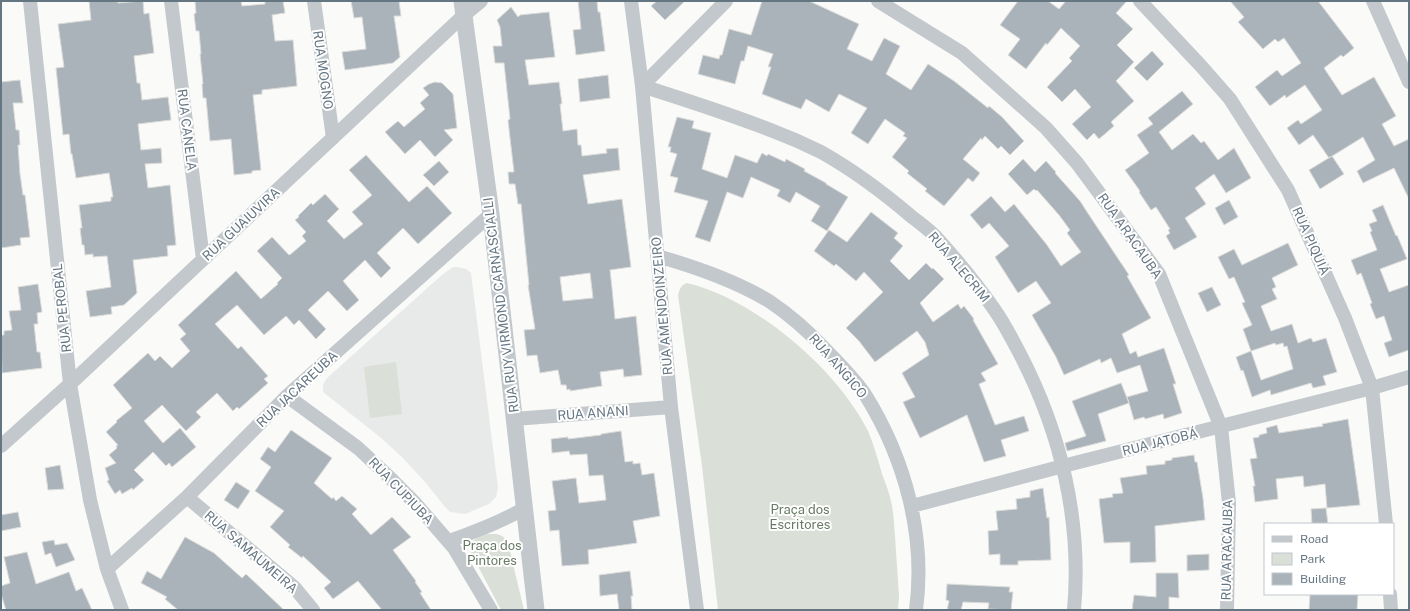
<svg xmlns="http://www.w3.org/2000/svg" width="1410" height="611" font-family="'Public Sans',sans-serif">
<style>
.built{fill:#e8e9e9}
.green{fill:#dadfd7}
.building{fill:#aab3b9;stroke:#dcdcda;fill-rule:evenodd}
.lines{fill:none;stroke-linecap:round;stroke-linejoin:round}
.minor{stroke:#c3c8cc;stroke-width:14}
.tertiary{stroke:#c3c8cc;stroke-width:17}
.labels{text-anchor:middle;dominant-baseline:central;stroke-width:4;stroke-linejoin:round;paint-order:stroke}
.street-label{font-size:13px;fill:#657683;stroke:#fff}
.park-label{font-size:13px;fill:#687a64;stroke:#fff}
</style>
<rect width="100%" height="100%" fill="#fafaf8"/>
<!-- built -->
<path class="built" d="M453,267H457L466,269L471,273L498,488L496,497L489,504L465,514L450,512L445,507L426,483L402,457L380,437L323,392V385L326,379L443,274Z"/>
<!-- green -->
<path class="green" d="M687,283C755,299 837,369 868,431C874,445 878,460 882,474C886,484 890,495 892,506C894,516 894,526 895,536C896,556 898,576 899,597L898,610H718L702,466L678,295C680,288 681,285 687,283Z
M396,362L402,414L370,418L364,367Z
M488,534C498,534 502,533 508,543L524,610H501L470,551C472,538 476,538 488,534Z"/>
<!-- building -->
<path class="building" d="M89,1H118V3L143,1L144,14L149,13L154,53L134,56L137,83H140L142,100L168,97L171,120L138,124L141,150L161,148L162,163L145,164L148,188L170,185L176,245L167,246L168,256L133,260L137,293L124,305L111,307L112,314L90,317L86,291L111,287L107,256L93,257V254L85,255L84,245H82L80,228H82L79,205L111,201V197H113L109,173L76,178L72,154H71L69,134L63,135L56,68L64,67L58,24L91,20Z
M195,1H241L242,6L265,4V1H283L285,13L272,15L275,41L293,40L297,86L262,90V94L253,95L261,170L252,171V173L234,175L231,139L210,141L206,98H203L202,84H203L200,54H201L199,31H196L194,14L196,13Z
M351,1H399L401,16H394L400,57L393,63L345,70L342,52L366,49L362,17L354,18Z
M578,1H597L598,12H600L602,27L605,51L576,55L573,30L581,29Z
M657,1H685L665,20L651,6Z
M762,1H809L859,24L847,49L872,61L884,38L900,46L886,74L911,90L928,64L954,81L988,108L989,106L1002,117L1024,141L1010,155L1001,146L998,149L985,136L982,140L981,138L963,159L980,173L973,182L968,178L944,206L925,191L927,189L907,173L909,171L892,157L907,138L903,136L905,133L885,119L868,144L851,133L867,108L839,94L829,112L806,99L801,109L762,94L771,67H768L773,54L748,46L744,61H741L735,84L698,74L703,55L719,59L720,55H722L729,29L751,35Z
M1018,1H1048L1059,9L1066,1H1127L1116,13L1133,29L1117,45L1134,62L1116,81L1134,101L1111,122L1114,126L1099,139L1094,133L1087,140L1072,124L1091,107L1075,89L1062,102L1047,87L1072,61L1069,58L1080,46L1061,28L1047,45L1046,43L1026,69L1008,55L1020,39L1000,25Z
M1230,1H1318L1354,48L1343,57L1341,55L1324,68L1342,95L1374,77L1396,116L1382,124L1394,146L1409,139V199L1394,168L1363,183L1357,171L1375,160L1363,137L1329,158L1313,135L1299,145L1287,128L1298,120L1301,124L1322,110L1305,85L1286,98L1285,95L1270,106L1255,87L1277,70L1282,76L1301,63L1284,38L1278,42L1275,39L1263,49L1238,22L1244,17Z
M511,7L518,17L520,15L549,12L555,57L525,60L529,85L559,82L562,104H560L563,131L577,129L578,145H581L582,156L607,153L606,149L618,148L620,170L583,175L588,204L622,199L631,267L610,270L612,288L615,319L636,316L642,375L624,377L623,369L600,372L602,386L570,391V389L567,390L566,385H561L558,370L540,373L537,355L527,356L524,330L535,329L528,285H529L521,204H518L515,184H509L508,172H514L510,138L508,120L510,119L504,63H495L493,46H502L500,27L497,20ZM590,273L593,298L563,301L560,277Z
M1152,51L1164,64L1147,81L1134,68Z
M608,75L610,98L580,102L578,79Z
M20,80L23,103H13L16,130H19L20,145H18L20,174L23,195H25L30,237L20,238L21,245L1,248V82Z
M435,82L442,83L453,94L457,128L444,130L453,140L435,157L420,140L405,154L385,132L398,121L404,127L425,109L420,103L429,95L423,88L429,84Z
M1182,91L1193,104L1159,132L1172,150L1193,134L1201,143L1204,141L1218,160L1234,148L1251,178L1226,193L1214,174L1195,188L1206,204L1185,218L1197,237L1174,250L1166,236L1170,233L1168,230L1170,229L1156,207L1151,210L1139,192L1140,191L1125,170L1149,153L1137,135L1153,124L1148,118Z
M677,117L694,121L692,128L711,133L702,169L727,178L735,155L757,163L762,153L767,156L768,154L785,162L786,159L805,169L804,171L826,183V184L848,197L827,231L811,221L820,206L796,192L790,203L777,196L780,190L751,177L743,198L727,192L710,242L695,237L708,201L674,192L678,178L670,176L677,154L670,152L671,147H668Z
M366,155L409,202L427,186L452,213L418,244L403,228L377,253L391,268L381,278L365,260L343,281L359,300L347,311L328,291L308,310L326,329L316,339L299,320L294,325L286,316L264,335L237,305L215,324L238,349L241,346L268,376L264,379L268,383L239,409L237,407L233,411L217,393L196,412L201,417L186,431L162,405L144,421L163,443L180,428L196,447L172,467L169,463L166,466L153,452L134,470L144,480L133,490L132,488L122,494L120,490L115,494L107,481L109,480L105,468L116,463L109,455L117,448L116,446L118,445L106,432L117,422L116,421L132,408L113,385L148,353L155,361L160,356L172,368L190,351L180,339L186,334L178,325L236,271L261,299L278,284L277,283L282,278L257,251L272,237L289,255L291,254L306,241L302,236L306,232L295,220L299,217L298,216L311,203L313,205L325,194L339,209L327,221L344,239L363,224L352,212L372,195L349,170Z
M1332,156L1344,174L1320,189L1309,170Z
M1023,159L1035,172L1046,161L1056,172L1055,173L1080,201L1089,215L1129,275L1127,276L1151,318L1122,334L1130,354L1136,351L1138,357L1164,348L1176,384H1173L1182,413L1164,419L1163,414L1145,419L1144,417L1134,420L1129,403L1098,414L1106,441L1067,451L1065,443L1086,436L1072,401L1121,383L1129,403L1127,397L1148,391L1140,365L1117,373L1111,358L1101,363L1100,359L1064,375L1056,357L1032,315L1051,303L1036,281L1018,293L995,257L1009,246L989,223L982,229L970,215L991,196L1005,212L1014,204L1047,245L1061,266L1081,252L1067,233L1070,230L1059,215L1037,190L1036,191L1034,189L1027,195L1008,174Z
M439,161L449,172L434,186L423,175Z
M1229,200L1238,217L1224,225L1215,208Z
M1383,205L1396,236L1397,235L1407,259L1380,269L1389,292L1409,285V350L1389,357L1384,343L1392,340L1384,316L1376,319L1370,304L1372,303L1361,273L1357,275L1351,260L1377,250L1370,232L1372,231L1369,224L1377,221L1372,210Z
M871,212L898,233L894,238L903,246L890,261L909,280L926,263L932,269L933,268L944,279L920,303L933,322L958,304L961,309L964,306L974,319L973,320L998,364L981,373L986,381L979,384L995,425L1024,416L1029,431L1001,440L1006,456L984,462L967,415L920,438L903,402L915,397L902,373L929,355L925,342L917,331L875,362L859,341L846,328L883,292L864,272L856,281L836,264L834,266L814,251L829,230L847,242Z
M1288,243L1298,265L1272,278L1276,287L1272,289L1277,299L1261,306L1271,331L1292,324L1298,343L1311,338L1313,342L1326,338L1337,372L1323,376L1326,385L1313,388L1311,383L1271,395L1270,390L1252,397L1243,370L1241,371L1236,357L1251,351L1261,380L1293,369L1287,346L1284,347L1283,343L1276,345L1275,343L1251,351L1243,329L1252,325L1242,303L1245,302L1234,277L1229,279L1218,257L1234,249L1242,265Z
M38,284L42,312L37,313L38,324H34L37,352H40L42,368L2,373L1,335H4V331L12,330L9,311L21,310L18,287Z
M1212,287L1221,305L1207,312L1198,293Z
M1348,419L1360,505L1327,508L1325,484L1304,487L1303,476L1276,479L1278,499L1255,502L1253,486H1255L1250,459L1257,458L1253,438L1259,437V435L1267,433L1266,428L1277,425L1279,433L1323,426L1322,424Z
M291,430L332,458L314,483L332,499L333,497L336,501L342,496L357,509L352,514L371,535L392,517L411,537L393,550L416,581L415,582L422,592L420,593L431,610H382L358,581L333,599L324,588L331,582L303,556L302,558L288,547L290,545L270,527L284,511L255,491L271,467L260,459L268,447L275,452Z
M621,431L625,462L633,461V464L640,463L642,475L654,473L660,516L633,521L637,543L588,550L589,564L562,566L559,530L550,531L548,511L556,510L552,481L576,478L579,503L606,500L603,475L589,476L587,454L570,455L569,451L552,453L551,439L568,437V439L601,435V434Z
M1194,455L1195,462H1197L1203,498L1205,520L1155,526L1156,562L1130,563V542L1104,543L1099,499L1113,497L1112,494L1123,493L1120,478L1147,474L1146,466L1165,464V461L1172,460V458Z
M60,465L64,489L48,490L45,468Z
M236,482L250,491L238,509L224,500Z
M1043,488L1047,518L1049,517L1051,560L1018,561V565H1000V554L989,555L988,531L998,530L996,511L1017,509L1016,499L1030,497V491Z
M1326,508L1328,524H1312L1311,509Z
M18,512L21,527L1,531V515Z
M185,537L214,553L242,578L246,574L284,610H178L165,599L167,597L141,583L147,571L161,579Z
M54,540L55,545L67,543L75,560L56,567L51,553L45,555L42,542Z
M27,552L36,584L69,572L76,591L82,588L92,610H6L1,594V586L10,583L4,557Z
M1209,554V570L1187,571V555Z
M630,571L633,596H631L632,610H619L617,594L600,596L599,575Z
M1156,573H1178L1179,598L1169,597V610H1132L1134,595L1156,597Z
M947,584L1010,587L1009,592H1013L1011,610L988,609L989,603L963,602L961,610H947L949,601L946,600Z
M1310,594H1358L1357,610H1309Z"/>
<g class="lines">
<!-- minor -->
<path class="minor" d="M30,1L70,384L90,500L107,569L122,610
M171,1L203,259
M314,1L333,138
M631,1L642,86L671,407L697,610
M726,1L642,86C686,100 730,114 773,131C789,137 805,144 821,152C853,170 884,193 912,217C920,223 928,229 935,236C956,259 976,283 994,309C1004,323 1012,339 1020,354C1061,433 1082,521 1074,610
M878,1L962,53L1046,128L1077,163L1159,274L1221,427L1229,503L1227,610
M1140,1L1201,66L1230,99L1288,190L1345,318L1372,388L1386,524
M1373,1L1409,82
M657,256C696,267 734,280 769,301C790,315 809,332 826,350C840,365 855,379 866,396C905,459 926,536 916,610
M287,396L358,448L387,475L415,503L454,548L491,610
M514,419L671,407
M1,446L70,384L464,15L481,1
M187,497L294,587L313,610
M912,506L1063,466L1372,388L1409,377
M449,541C475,532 501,522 525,508
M107,569L187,497L287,396L491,214
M1390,594L1391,610"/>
<!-- tertiary -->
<path class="tertiary" d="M462,1L491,214L536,610"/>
</g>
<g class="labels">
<!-- street labels -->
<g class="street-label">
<text transform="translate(323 70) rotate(82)">RUA MOGNO</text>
<text transform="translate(187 130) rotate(83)">RUA CANELA</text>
<text transform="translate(241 224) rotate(-43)">RUA GUAIUVIRA</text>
<text transform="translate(1130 236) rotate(55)">RUA ARACAUBA</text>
<text transform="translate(1311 241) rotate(66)">RUA PIQUIÁ</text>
<text transform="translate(959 267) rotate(50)">RUA ALECRIM</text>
<text transform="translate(501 305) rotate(-97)">RUA RUY VIRMOND CARNASCIALLI</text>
<text transform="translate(662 306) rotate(-95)">RUA AMENDOINZEIRO</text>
<text transform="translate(62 308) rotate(-96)">RUA PEROBAL</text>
<text transform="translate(838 366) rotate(49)">RUA ANGICO</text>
<text transform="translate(297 389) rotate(-43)">RUA JACAREÚBA</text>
<text transform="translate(593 413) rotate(-4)">RUA ANANI</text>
<text transform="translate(1160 442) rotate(-14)">RUA JATOBÁ</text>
<text transform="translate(401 491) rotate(46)">RUA CUPIUBA</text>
<text transform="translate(1227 550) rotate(-89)">RUA ARACAUBA</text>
<text transform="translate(251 552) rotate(41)">RUA SAMAUMEIRA</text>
</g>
<!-- park labels -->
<g class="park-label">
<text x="800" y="509">Praça dos<tspan x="800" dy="15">Escritores</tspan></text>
<text x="492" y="545">Praça dos<tspan x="492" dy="15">Pintores</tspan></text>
</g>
</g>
<!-- border -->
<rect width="1410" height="611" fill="none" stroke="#657683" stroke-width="4"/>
<!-- legend -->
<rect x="1264" y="523" width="130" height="72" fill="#ffffff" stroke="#c1c8cd"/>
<rect x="1272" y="536" width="20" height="6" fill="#c3c8cc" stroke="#c1c8cd"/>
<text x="1300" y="543" font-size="12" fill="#657683">Road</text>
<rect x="1272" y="553" width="20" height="12" fill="#dadfd7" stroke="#c1c8cd"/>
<text x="1300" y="563" font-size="12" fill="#657683">Park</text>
<rect x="1272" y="573" width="20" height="12" fill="#aab3b9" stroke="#c1c8cd"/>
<text x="1300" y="583" font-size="12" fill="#657683">Building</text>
</svg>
